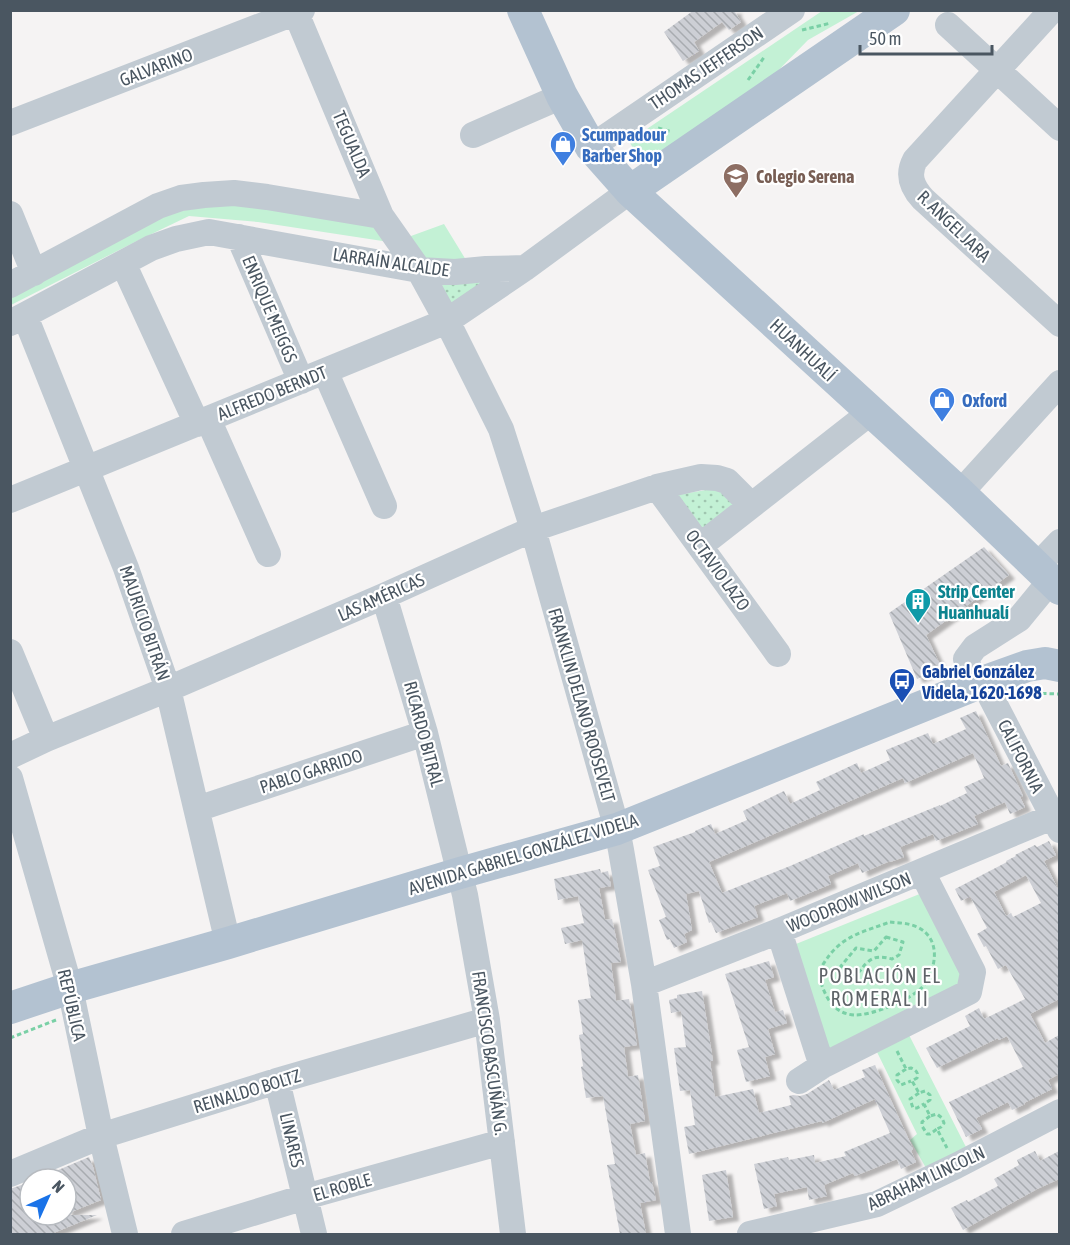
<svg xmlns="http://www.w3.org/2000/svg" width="1070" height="1245" font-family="'Asap Condensed',sans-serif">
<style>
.grass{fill:url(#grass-dots)}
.park{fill:#c3f1d5}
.building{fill:url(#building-back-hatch);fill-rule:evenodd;filter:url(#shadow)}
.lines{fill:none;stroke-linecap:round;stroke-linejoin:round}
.path{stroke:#7ad0a6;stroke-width:3;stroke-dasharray:4.5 3;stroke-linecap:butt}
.minor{stroke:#c1cad2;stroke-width:26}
.major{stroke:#b3c2d1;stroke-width:32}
.labels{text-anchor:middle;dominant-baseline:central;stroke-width:4.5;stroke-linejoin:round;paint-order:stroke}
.street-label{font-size:18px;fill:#4a5661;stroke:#fff}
.shop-label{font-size:18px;font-weight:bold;fill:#366cbe;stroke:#fff;text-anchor:start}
.education-label{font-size:18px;font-weight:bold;fill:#785e54;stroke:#fff;text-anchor:start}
.culture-label{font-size:18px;font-weight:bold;fill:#0d838f;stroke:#fff;text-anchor:start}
.transit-label{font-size:18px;font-weight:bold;fill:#164399;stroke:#fff;text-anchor:start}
.neighbourhood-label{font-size:20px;letter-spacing:1.5px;fill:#5f6368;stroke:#fff}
</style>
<defs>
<pattern id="grass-dots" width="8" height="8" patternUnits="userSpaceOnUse" patternTransform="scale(1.5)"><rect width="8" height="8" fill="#c3f1d5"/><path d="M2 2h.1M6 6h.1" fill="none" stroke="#a0c6b0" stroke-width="1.8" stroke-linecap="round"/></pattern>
<pattern id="building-back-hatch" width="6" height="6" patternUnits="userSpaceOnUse" patternTransform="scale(1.5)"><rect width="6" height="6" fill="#cdcfd5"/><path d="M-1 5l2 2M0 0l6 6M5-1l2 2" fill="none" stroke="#a8abb0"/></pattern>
<filter id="shadow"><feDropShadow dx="6" dy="4" stdDeviation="1.5" flood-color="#0004"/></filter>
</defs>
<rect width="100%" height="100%" fill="#f5f3f3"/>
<!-- grass -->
<path class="grass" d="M448,277L487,283L462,306L449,304L440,289Z
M723,487L740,505L698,533L671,496Z"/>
<!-- park -->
<path class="park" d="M822,11H859L808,40L767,82L642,164L629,141Z
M242,201L371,223L389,242L258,222L189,216L135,242L11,305V291L162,214Z
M444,224L466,260L422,261L411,243V236Z
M922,893L962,973L959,984L832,1049L825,1046L796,944Z
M909,1035L967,1149L926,1168L910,1140L917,1134L877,1052Z"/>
<!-- building -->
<path class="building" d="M694,10H737L735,12L741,22L729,30L722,22L694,42L699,51L683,61L664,32Z
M984,547L1009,575L926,635L942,669L917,679L889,613Z
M976,711L1001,766L1008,763L1023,796L1020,797L1025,807L1010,814L1005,802L974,816L978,824L936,841L933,834L900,847L904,857L890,862V861L862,873L858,863L828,876L831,884L790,901L787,893L754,906L758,917L716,933L711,922L709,923L699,891L686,894L692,930L684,934L687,942L674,948L670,939L667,940L659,920L666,917L648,870L660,866L653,847L695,832V831L711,824L715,834L747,820L743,811L784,791L790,804L820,790L816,782L857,763L861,773L890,760L886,750L928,733L933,744L966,729L960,718ZM973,753L984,778L964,787L967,793L940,806V805L864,836V834L790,866L722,893L709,862L903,778L905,783Z
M1049,841L1056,855L1044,861L1059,891V999L1030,1014L1045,1043L1059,1035V1074L1048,1080L1052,1089L1024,1103L1025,1104L1012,1110L1008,1102L976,1118L982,1129L966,1137L949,1102L1023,1067L1007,1036L999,1040L998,1038L937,1068L926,1048L970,1026L965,1016L979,1008L984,1019L1025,999L1006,965L998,969L986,946L984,947L977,934L987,928L970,896L961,901L955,889L1007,862L1006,861L1016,856L1015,855L1035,845L1037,847ZM1026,875L1041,903L1013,917L1011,913L1006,916L994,892Z
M600,869L601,873L608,871L611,886L599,888L605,920L612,919L621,962L611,963L616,1001L629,999L637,1045L624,1047L628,1077L638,1075L645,1121L630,1124L636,1155L645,1153L650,1182H652L656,1200L640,1203L646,1234H620L607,1165L615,1164L603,1096L586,1098L581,1067L583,1066L579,1035L583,1034L578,1000L591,998L582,940L565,944L561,928L584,923L578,896L558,900L554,879Z
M769,961L774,977L765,980L775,1012L783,1010L787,1023L768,1029L775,1054L765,1057L770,1076L746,1082L737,1050L749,1047L725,974Z
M702,991L713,1061H710L715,1097L753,1089L759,1113L791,1105L789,1096L793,1095L800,1096L807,1094L829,1080L834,1090L865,1077L862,1070L875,1065L913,1149L911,1151L916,1162L901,1169L897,1159L855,1176L853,1173L824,1185L827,1196L809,1200L807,1187L774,1194L777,1206L764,1209L754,1164L788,1157L789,1160L814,1155L815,1163L846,1156L844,1152L890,1133L875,1099L822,1123V1121L689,1154L684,1127L695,1125L690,1090L680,1091L674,1048L686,1047L681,1011L671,1013L669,1000L677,998V995Z
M1035,1151L1040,1161L1059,1151V1179L1037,1189L963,1230L951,1208L967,1200L968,1202L998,1186L994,1179L1019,1165L1017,1160Z
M89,1157L93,1167L101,1200L66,1214V1179H37Z
M726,1170L733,1217L709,1221L702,1175Z
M30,1182V1215H97L51,1234H10V1189Z"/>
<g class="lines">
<!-- path -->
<path class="path" d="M802,30L831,23
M748,80L765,56
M658,128L672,132
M1027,693L1060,694
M890,922C899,923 909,923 917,927C941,938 937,967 924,985C914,999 871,1016 854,1015C841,1014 832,1007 826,995C822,987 818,977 821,969C822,965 826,960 828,957C844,935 866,931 890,922Z
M886,937L903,942L899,955L892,959C884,957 875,955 868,962C861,967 863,971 853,975L841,966L856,948L874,951Z
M10,1038L56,1020
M897,1051L906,1069L911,1068C916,1070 919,1073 917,1078L912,1081L919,1093L925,1091L930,1095V1100L924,1104L930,1116L937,1114L942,1118L944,1123L941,1127L937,1129L947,1148
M906,1069L897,1075V1080L901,1085L911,1081
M919,1093L910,1099L913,1108H917L924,1104
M930,1116L922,1122V1126L927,1134H930L937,1129"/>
<!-- minor -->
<path class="minor" d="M1052,10L915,160C907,175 912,187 923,199L1060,324
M296,13L381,216L419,270L447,321L501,429L533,529L617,829L621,850L644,984L678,1234
M948,25L1060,128
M10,123L302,10
M473,135L562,96
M591,147L792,10
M10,214L34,273
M239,237L301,381
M123,263L197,424
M10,285L158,206L181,198L204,195L234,193L267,197L381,216
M25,316L126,568L168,689L228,943
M10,323L151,248L176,239L209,232L419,270L455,272L486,269L525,268
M325,371L384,506
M208,419L268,554
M657,487L778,654
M960,493L1060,383
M10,500L447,321L525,268L630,191
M701,545L871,412
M1037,566L1060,542
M384,596L425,733L465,895L487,1020L513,1234
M10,652L46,739
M985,681L991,697L1060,830
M975,685L966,659L975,647L1019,619L1051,580
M10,756L46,739L168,689L384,596L533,529L657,487L701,477L717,478L727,481L751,505
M10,778L70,988L101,1136L125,1234
M197,809L425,733
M779,931L822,1066
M644,984L779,931L1052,817
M277,1081L314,1234
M799,1081L822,1066L969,992L973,972L922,872
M10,1174L101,1136L277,1081L487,1020
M184,1234L305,1197L502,1142
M750,1234L877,1204L956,1166L1060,1112"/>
<!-- major -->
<path class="major" d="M523,10L562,96L591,147L630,191L960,493L1060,589
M630,191L894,10
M10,1008L70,988L228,943L460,873L617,829L985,681L1027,666L1045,663L1060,666"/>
</g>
<!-- icons -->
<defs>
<g id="shop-pin" transform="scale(1.35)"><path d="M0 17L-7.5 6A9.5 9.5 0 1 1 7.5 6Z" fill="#3f7fe0" stroke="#fff"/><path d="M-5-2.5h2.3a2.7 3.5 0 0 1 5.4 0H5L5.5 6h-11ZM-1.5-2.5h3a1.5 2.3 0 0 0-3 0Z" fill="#fff"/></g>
<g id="school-pin" transform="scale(1.35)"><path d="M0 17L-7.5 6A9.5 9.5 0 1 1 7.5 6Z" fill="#8d6e63" stroke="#fff"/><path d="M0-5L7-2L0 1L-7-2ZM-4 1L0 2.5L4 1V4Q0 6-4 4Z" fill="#fff"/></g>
<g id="building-pin" transform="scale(1.35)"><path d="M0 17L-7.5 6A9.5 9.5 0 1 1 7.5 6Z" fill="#0f9aa8" stroke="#fff"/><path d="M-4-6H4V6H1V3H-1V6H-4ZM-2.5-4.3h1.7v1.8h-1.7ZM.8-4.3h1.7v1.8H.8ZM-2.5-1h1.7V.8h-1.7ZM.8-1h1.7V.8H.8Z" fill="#fff"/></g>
<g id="bus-pin" transform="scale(1.35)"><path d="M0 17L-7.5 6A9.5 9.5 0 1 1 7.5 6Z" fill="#1a4fb4" stroke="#fff"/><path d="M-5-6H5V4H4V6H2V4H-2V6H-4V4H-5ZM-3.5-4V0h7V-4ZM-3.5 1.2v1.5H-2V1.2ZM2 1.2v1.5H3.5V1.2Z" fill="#fff"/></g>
</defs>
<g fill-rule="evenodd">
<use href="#shop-pin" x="563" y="144"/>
<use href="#school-pin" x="736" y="176"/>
<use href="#shop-pin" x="942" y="400"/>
<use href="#building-pin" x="918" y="601"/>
<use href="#bus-pin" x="902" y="681"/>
</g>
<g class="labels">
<!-- street labels -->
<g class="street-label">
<text transform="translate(156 67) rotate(-21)">GALVARINO</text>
<text transform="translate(706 68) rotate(-34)">THOMAS JEFFERSON</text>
<text transform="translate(352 144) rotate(67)">TEGUALDA</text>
<text transform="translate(954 226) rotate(44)">R. ANGEL JARA</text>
<text transform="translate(391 262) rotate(8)">LARRAÍN ALCALDE</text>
<text transform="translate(270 309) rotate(67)">ENRIQUE MEIGGS</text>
<text transform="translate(803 350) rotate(43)">HUANHUALÍ</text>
<text transform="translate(272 393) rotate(-22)">ALFREDO BERNDT</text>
<text transform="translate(718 570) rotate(54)">OCTAVIO LAZO</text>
<text transform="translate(381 597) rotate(-24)">LAS AMÉRICAS</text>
<text transform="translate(145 623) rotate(71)">MAURICIO BITRÁN</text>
<text transform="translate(582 705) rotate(74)">FRANKLIN DELANO ROOSEVELT</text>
<text transform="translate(424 734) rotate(75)">RICARDO BITRAL</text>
<text transform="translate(1021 756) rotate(63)">CALIFORNIA</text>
<text transform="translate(311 771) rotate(-18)">PABLO GARRIDO</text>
<text transform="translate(523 854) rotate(-17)">AVENIDA GABRIEL GONZÁLEZ VIDELA</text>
<text transform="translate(849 902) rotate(-22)">WOODROW WILSON</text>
<text transform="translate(72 1005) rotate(77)">REPÚBLICA</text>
<text transform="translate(490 1053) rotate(82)">FRANCISCO BASCUÑÁN G.</text>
<text transform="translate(247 1091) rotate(-17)">REINALDO BOLTZ</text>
<text transform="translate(292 1140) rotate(77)">LINARES</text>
<text transform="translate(926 1178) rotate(-25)">ABRAHAM LINCOLN</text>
<text transform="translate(342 1187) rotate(-16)">EL ROBLE</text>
</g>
<!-- shop labels -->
<g class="shop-label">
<text x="582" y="134">Scumpadour<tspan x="582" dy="21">Barber Shop</tspan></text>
<text x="962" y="400">Oxford</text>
</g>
<!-- education labels -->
<g class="education-label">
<text x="756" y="176">Colegio Serena</text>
</g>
<!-- culture labels -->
<g class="culture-label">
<text x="938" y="591">Strip Center<tspan x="938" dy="21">Huanhualí</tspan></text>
</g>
<!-- transit labels -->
<g class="transit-label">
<text x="922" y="671">Gabriel González<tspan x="922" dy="21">Videla, 1620-1698</tspan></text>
</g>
<!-- neighbourhood labels -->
<g class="neighbourhood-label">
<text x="880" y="975">POBLACIÓN EL<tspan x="880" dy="23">ROMERAL II</tspan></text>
</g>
</g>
<!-- border -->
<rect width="1070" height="1245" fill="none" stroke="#4a5661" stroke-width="24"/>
<!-- north arrow -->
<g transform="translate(48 1197) rotate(45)"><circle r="28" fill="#ffffff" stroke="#b7bbc0" stroke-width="1.5"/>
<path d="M0-4.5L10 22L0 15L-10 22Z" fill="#1a73e8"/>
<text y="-9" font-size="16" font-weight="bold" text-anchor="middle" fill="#4a5661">N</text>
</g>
<!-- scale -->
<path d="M860 45v9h132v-9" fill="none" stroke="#4a5661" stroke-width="3"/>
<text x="869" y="45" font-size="18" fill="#4a5661" stroke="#ffffff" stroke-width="4.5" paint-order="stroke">50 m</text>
</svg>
